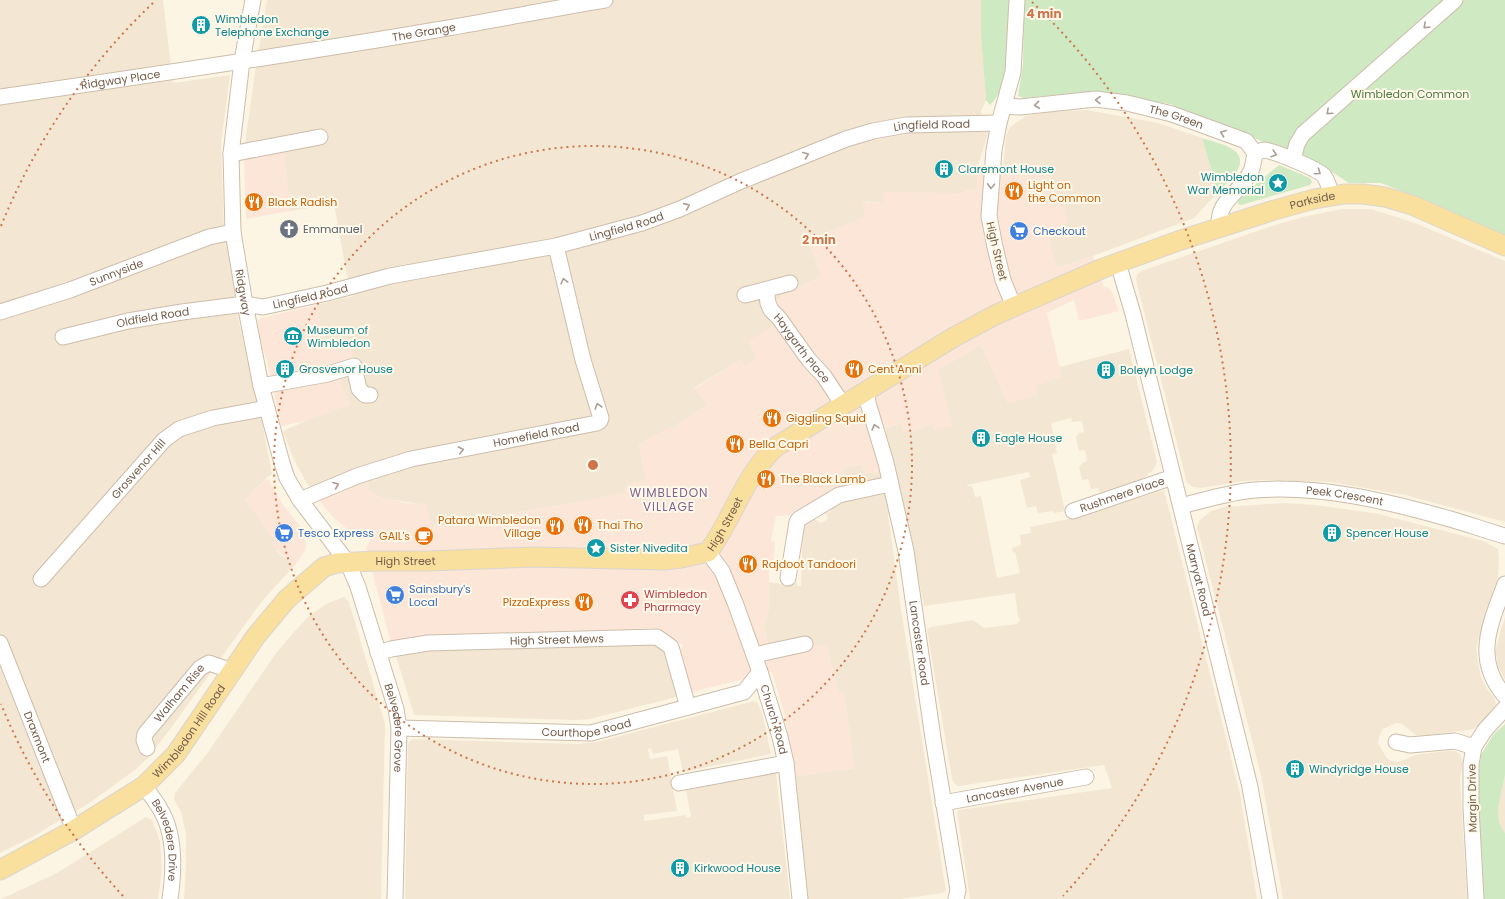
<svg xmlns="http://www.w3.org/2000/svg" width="1505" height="899" font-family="Poppins,sans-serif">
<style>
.residential{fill:#f3e7d3}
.commercial{fill:#fce6d8}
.green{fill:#cfe9c3}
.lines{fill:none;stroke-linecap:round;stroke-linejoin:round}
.minor-casing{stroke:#cdbdab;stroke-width:17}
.major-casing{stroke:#dbd5d0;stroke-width:21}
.minor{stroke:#fff;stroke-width:15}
.major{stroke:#f9e09e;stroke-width:19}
.oneway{stroke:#ac9e92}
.ring{fill:none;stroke:#cd764c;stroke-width:2;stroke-dasharray:2 4}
.labels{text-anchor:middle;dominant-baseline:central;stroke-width:4;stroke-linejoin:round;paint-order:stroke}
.culture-label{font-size:11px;fill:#0d838f;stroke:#fff9ea;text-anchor:start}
.street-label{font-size:11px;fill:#745d4a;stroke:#fff9ea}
.park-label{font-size:11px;fill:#4d7942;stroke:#fff9ea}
.food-label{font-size:11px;fill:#c56008;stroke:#fff9ea;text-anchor:start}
.worship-label{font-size:11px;fill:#5b616d;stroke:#fff9ea;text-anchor:start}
.shop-label{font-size:11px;fill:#366cbe;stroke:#fff9ea;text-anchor:start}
.health-label{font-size:11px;fill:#be3a42;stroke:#fff9ea;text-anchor:start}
.neighbourhood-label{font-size:12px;letter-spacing:1px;fill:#856290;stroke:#fff9ea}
.centre{fill:#cd764c;stroke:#fff9ea;stroke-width:2}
.ring-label{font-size:12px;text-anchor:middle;font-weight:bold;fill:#cd764c;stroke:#fff9ea;stroke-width:4;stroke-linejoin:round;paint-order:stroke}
</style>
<rect width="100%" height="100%" fill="#fcf5e4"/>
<!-- residential -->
<path class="residential" d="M0,0H163L173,83L230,75L221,144L224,227L235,294L234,301L262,421L272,474L265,479L266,480L250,493L262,523L275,540L277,551L294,566L263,600L246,623L174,724L149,757L136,769L91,802L32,837L0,853Z
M267,0H981V36L986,100L981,111L988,133L977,169L978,191L965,190V193H935L883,204L866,201V217L808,240L821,276L808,283L797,287L776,301L787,317L757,358L745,366L740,360L694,388L708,404L676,425L677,427L671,430L670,428L639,444L646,480L626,485L627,493L432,528L420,504L382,498L367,490L368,483L319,500L306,482L294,460L283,431L314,417L349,405L347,396L345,397L337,366L349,340L325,346L316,305L353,296L347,276L334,204L290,211L284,151L245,144L255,72Z
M1087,110L1158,123L1202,138L1218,192L1194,218L1093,256L1057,268L1049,243L1050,238L1062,233L1060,225L1067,222L1054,206L1049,169L1031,167L1003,168L1006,136L1010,127L1026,116L1048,112Z
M1342,209H1371L1415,223L1505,261V522L1405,495L1330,482L1265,480L1244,481L1201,488L1193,487L1187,483L1136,280L1137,275L1141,271L1275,225L1307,216Z
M981,344L1008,403L1037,395L1035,386L1059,367L1129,349L1157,462L1153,470L1143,479L1104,494L1100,493L1098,488L1091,489L1088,479L1082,480L1079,468L1082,463L1087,461L1085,450L1079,451L1076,437L1079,433L1084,432L1082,421L1072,422L1071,418L1051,423L1057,453L1052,454L1065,511L1054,513L1053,511L1038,513L1036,506L1027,508L1020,480L1030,477L1029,472L967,485V486H972L975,497L981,496L997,578L1020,573L1015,552L1013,553L1012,548L1021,545L1020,535L1031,533L1030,527L1069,519L1164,490L1240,794L1257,899H970L957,812L959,810L1112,788L1104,765L958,786L955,784L952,779L927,629L931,627L973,620L984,628L1017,624L1020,619L1018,617L1015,593L924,606L902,496L885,428L902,423L904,432L911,430L912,431L932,424L938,370Z
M861,464L864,474L879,471L882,481L848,486L843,469Z
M885,494L890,512L888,514L901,609L946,891L942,893L902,899H808L796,776L854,768L844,693H839L826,645L770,653L763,624L765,623L769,607L768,582L782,584L797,583L798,586H801L803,524L813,518L821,523L825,521L828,518L826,513L831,512L829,508L836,504Z
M1284,503L1316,505L1379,514L1483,541L1498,549L1499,560L1498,577L1476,647L1478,663L1481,677L1487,689L1493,696L1496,703L1493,713L1486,720L1474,729L1422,736L1416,735L1402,724L1396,723L1383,729L1379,737L1378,743L1386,757L1391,761L1399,762L1415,755L1446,751H1455L1460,754L1463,762L1460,779L1467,899H1283L1261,775L1197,527L1200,520L1211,511L1224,507Z
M344,597L349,602L385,724L381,899H184L186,866V833L181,812L174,799L175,793L209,751L276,653L294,632L309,616L328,603Z
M1505,617V680L1498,666L1495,651Z
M607,640L666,645L680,696L590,719L576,720L414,715L396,656L410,651Z
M754,701L758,703L763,716L771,754L683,772L678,749L653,754L651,748L648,749L650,759L667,756L677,811L644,815V821L686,815V818L691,817L686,790L774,773L776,774L790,899H406L405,897L408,745L409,742L413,739L577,744L597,742Z
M1505,775V833L1499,823L1498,808Z
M146,817L152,820L160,841L162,870L158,899H1L57,873Z"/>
<!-- commercial -->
<path class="commercial" d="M284,151L290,211L246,219L244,158Z
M1020,166V168L1049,169L1054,206L1064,205L1067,223L1060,225L1062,233L1050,238L1049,243L1057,268L1093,256L1104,287L1109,288L1112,292L1119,311L1079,321L1074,300L1047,313L1062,377L1036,386L1037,395L1011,403H1008L981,344L938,370L952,426L934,430L932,424L912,431L911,430L904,432L902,423L870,431L879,471L864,474L861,464L843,469L848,486H841L793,515L776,516L771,541L775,542L773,567H769V607L765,624H763L770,653L808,646L826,645L839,693H844L854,768L796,776L784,712L772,672L688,693L677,650L682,648L683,645L654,628L545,633L392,647L366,548L372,537L347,529L332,516L319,500L368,483L370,489L367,490L382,498L407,503L420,504L426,503L432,528L626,493V485L646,480L639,444L670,428L671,430L677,427L676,425L708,404L694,389L740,360L745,366L757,358L748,341L787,317L779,307L776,301L797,287L808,283L821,276L808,240L865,217L862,201L883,204L884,192L964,193L965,190L977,191V169Z
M316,305L325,346L349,340L354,362L337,366L345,396H347L349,405L301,422L281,426L267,360L261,344L257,321L261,318Z
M268,479L283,505L300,526L304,534L306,546L305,551L294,566L272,545L275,540L244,499L251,494L250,493Z"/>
<!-- green -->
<path class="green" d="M981,0H1010C1009,28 1012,86 990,105L986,100L981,36Z
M1024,0H1505V236L1451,211L1381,183H1349L1321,165L1170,104L1124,96L1083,92L1024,98L1018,96L1023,64Z
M1202,138C1211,141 1225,144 1232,149C1253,162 1228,182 1218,192Z
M1279,165L1310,178L1312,182L1310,185L1241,205L1238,204V199Z
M1505,724V775L1498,808L1499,823L1505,833V899H1482L1477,782L1481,755L1493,735Z"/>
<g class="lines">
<!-- minor casing -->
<g class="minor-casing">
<g id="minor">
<path id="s1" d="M253,0L242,61L231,154L233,232L245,304L261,386L282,463L287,478L300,500L348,563L358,587L396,709L399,728L395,899"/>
<path id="s2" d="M0,97C145,76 291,55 436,30C492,21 549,9 605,0"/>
<path id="s3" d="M1004,106L1020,107L1096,99L1127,103L1172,114L1246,141L1255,153"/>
<path d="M1255,153C1258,152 1262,150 1264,150C1274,151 1318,169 1324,176C1328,182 1330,189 1331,196"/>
<path d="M231,154L320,137"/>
<path d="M1293,159L1297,144L1303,134L1455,0"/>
<path d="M1219,227C1217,199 1241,193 1251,171C1253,166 1254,159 1255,153"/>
<path id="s4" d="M1118,263L1133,314L1250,787L1270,899"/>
<path id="s5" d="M766,290L768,303L771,310L779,318L809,360L824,376L843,405"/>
<path d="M745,295L790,283"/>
<path d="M1014,307L1003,280L995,247L989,216L994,150L999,123L1013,72L1017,0"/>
<path id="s6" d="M0,312L70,290L209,237L233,232"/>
<path id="s7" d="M63,337L128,321L182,312L245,304L263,307L327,293L390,276L556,246L642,223L680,209L739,182L846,139L873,131L906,125L999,123"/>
<path d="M261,386L328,374L354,366L359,389L365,395H370"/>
<path id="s8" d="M867,391L868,403L886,463L906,551L933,738L958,890L956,899"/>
<path id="s9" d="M300,500L357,476L411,459L597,423L600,421L601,418L583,360L556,246"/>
<path id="s10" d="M1181,506C1205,500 1230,492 1255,490C1321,485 1387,501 1450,519C1468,524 1487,531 1505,536"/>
<path id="s11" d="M1073,511L1173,477"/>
<path id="s12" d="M708,552L722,571L736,605L760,672L780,737L786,763L800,899"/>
<path d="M788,578L797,522L799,519L839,495L890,484"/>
<path id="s13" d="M41,579L164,440L179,429L213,418L267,408"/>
<path d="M1505,584C1490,625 1473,659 1505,696"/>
<path id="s14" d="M0,643L74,830"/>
<path id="s15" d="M378,653L391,649L428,643L657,637L671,647L688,707"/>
<path d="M754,655L805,644"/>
<path id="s16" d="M399,728L591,733L744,692L760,672"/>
<path d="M1396,742L1410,745L1455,741L1474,747"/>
<path id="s17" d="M147,748L144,740L145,734L200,668L209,663L232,671"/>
<path d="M679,783L786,763"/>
<path id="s18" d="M144,786C149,793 156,801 160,809C176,834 174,871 170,899"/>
<path id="s19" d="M943,803L1086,777"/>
<path d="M1476,899L1471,808V764L1474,747L1485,730L1505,708"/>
</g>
</g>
<!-- major casing -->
<g class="major-casing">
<g id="major">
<path id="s20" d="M0,870L74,830L144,786L176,754L256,636L287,599L324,567L337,563L375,561H428L533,557L664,560L681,558L708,552C734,518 744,474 777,446L954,337L995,315L1101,269L1178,241L1271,211L1314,199L1344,194H1363L1385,197L1412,205L1505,246"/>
</g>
</g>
<!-- minor -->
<use href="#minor" class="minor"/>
<!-- major -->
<use href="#major" class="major"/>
</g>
<!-- one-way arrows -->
<defs><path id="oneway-chevron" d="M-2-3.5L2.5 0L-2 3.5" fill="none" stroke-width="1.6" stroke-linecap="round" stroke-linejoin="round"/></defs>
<g class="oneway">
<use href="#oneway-chevron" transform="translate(1426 26) rotate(138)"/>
<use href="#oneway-chevron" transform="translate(1098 100) rotate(-177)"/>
<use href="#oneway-chevron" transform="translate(1037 105) rotate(174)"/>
<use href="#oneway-chevron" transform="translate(1329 112) rotate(138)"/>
<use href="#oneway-chevron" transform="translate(1223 133) rotate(-160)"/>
<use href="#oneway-chevron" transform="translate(1274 154) rotate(18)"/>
<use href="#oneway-chevron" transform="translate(806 155) rotate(-22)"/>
<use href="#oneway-chevron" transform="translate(1318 172) rotate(35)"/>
<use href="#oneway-chevron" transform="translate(991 186) rotate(93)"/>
<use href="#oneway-chevron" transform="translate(687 206) rotate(-24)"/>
<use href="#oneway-chevron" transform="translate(564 281) rotate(-104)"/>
<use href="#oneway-chevron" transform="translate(598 406) rotate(-107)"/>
<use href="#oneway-chevron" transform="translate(875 427) rotate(-106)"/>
<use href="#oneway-chevron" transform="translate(461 450) rotate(-11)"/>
<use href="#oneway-chevron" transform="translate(336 485) rotate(-23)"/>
</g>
<!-- distance rings -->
<g class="ring">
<circle cx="593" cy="465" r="319"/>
<path d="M123 896A638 638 0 0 1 1 704M1 226A638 638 0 0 1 154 2M1032 2A638 638 0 0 1 1063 896"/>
</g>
<!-- icons -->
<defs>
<g id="building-disc" transform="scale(1)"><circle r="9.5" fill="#0f9aa8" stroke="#fff9ea"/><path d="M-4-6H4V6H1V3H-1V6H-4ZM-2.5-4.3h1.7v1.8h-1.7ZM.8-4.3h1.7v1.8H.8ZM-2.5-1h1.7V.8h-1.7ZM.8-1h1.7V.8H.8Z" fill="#fff"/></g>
<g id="sight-disc" transform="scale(1)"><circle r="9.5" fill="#0f9aa8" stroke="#fff9ea"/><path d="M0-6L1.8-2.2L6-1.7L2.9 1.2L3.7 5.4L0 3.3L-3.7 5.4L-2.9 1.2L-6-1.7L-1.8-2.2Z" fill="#fff"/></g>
<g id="restaurant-disc" transform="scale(1)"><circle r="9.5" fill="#e8710a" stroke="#fff9ea"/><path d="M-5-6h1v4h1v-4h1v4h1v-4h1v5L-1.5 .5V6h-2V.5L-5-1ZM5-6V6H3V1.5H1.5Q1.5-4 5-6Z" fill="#fff"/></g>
<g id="church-disc" transform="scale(1)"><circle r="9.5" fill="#6b7280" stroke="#fff9ea"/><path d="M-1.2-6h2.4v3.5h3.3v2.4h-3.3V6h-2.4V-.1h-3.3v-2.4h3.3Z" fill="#fff"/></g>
<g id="supermarket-disc" transform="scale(1)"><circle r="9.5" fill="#3f7fe0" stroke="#fff9ea"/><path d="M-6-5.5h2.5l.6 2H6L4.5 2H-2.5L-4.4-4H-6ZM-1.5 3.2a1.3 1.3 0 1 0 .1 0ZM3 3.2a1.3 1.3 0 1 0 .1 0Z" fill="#fff"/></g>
<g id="museum-disc" transform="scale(1)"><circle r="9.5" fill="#0f9aa8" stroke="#fff9ea"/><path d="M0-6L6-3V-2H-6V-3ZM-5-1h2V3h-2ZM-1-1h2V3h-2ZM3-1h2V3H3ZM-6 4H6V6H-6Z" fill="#fff"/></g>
<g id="cafe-disc" transform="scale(1)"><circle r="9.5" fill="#e8710a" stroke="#fff9ea"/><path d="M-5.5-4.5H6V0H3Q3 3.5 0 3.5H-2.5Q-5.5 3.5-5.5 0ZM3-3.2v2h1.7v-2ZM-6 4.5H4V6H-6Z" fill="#fff"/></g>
<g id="pharmacy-disc" transform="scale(1)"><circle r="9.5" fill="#e0444e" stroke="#fff9ea"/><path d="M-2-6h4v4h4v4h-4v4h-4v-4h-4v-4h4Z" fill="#fff"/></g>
</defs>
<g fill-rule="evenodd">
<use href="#building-disc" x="201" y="25"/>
<use href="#building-disc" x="944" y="169"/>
<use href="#sight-disc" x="1278" y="183"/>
<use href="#restaurant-disc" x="1014" y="191"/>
<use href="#restaurant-disc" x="254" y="202"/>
<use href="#church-disc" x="289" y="229"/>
<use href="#supermarket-disc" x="1019" y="231"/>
<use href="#museum-disc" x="293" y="336"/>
<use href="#building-disc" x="285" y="369"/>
<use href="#restaurant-disc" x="854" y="369"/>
<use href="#building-disc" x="1106" y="370"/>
<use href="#restaurant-disc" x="772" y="418"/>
<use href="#building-disc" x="981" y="438"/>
<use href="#restaurant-disc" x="735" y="444"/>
<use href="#restaurant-disc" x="766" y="479"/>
<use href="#restaurant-disc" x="583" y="525"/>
<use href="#restaurant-disc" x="555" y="526"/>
<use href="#supermarket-disc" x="284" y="533"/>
<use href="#building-disc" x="1332" y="533"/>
<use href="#cafe-disc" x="424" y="536"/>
<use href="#sight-disc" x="596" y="548"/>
<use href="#restaurant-disc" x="748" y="564"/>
<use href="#supermarket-disc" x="395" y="595"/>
<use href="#pharmacy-disc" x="630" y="600"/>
<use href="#restaurant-disc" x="584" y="602"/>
<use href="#building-disc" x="1295" y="769"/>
<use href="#building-disc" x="680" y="868"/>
</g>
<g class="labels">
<!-- culture labels -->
<g class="culture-label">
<text x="215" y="19">Wimbledon<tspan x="215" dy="13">Telephone Exchange</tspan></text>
<text x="958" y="169">Claremont House</text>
<text x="1264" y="177" text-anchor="end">Wimbledon<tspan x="1264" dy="13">War Memorial</tspan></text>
<text x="307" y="330">Museum of<tspan x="307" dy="13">Wimbledon</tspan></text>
<text x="299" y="369">Grosvenor House</text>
<text x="1120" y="370">Boleyn Lodge</text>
<text x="995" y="438">Eagle House</text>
<text x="1346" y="533">Spencer House</text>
<text x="610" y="548">Sister Nivedita</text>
<text x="1309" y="769">Windyridge House</text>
<text x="694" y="868">Kirkwood House</text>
</g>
<!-- street labels -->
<g class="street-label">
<text stroke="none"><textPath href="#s2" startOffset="429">The Grange</textPath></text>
<text stroke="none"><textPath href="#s2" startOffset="122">Ridgway Place</textPath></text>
<text stroke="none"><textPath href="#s3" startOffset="175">The Green</textPath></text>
<text stroke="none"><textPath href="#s7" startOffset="900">Lingfield Road</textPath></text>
<text stroke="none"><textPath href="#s20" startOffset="1557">Parkside</textPath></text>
<text stroke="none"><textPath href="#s7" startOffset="576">Lingfield Road</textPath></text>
<text transform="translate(997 251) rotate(77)">High Street</text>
<text stroke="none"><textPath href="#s6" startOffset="123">Sunnyside</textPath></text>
<text stroke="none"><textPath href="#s1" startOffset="295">Ridgway</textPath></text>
<text stroke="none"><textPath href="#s7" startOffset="252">Lingfield Road</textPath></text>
<text stroke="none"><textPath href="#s7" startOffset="92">Oldfield Road</textPath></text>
<text stroke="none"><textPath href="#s5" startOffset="70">Haygarth Place</textPath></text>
<text stroke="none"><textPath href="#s9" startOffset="246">Homefield Road</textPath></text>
<text stroke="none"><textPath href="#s13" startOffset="147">Grosvenor Hill</textPath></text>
<text stroke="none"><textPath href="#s11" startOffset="52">Rushmere Place</textPath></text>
<text stroke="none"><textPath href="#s10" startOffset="166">Peek Crescent</textPath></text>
<text stroke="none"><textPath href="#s20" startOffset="870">High Street</textPath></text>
<text stroke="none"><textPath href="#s20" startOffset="534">High Street</textPath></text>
<text stroke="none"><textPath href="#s4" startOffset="327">Marryat Road</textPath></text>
<text stroke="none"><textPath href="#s15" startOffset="180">High Street Mews</textPath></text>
<text stroke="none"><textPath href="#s8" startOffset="258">Lancaster Road</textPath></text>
<text stroke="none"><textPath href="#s17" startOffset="68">Walham Rise</textPath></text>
<text stroke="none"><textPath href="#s12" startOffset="181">Church Road</textPath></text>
<text stroke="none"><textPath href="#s16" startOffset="188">Courthope Road</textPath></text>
<text stroke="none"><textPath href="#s1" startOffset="763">Belvedere Grove</textPath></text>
<text stroke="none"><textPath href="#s20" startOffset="238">Wimbledon Hill Road</textPath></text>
<text stroke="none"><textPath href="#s14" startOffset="101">Draxmont</textPath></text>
<text stroke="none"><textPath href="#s19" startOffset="73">Lancaster Avenue</textPath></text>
<text transform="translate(1472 798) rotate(-91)">Margin Drive</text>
<text stroke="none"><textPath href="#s18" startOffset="60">Belvedere Drive</textPath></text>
</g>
<!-- park labels -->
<g class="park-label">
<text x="1410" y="94">Wimbledon Common</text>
</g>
<!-- food labels -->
<g class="food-label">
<text x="1028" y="185">Light on<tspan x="1028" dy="13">the Common</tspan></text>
<text x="268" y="202">Black Radish</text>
<text x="868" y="369">Cent Anni</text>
<text x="786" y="418">Giggling Squid</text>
<text x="749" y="444">Bella Capri</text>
<text x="780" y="479">The Black Lamb</text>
<text x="541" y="520" text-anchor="end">Patara Wimbledon<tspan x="541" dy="13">Village</tspan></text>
<text x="597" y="525">Thai Tho</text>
<text x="410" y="536" text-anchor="end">GAIL's</text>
<text x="762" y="564">Rajdoot Tandoori</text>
<text x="570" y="602" text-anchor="end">PizzaExpress</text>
</g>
<!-- worship labels -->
<g class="worship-label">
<text x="303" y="229">Emmanuel</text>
</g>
<!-- shop labels -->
<g class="shop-label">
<text x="1033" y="231">Checkout</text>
<text x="298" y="533">Tesco Express</text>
<text x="409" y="589">Sainsbury's<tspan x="409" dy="13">Local</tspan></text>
</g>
<!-- health labels -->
<g class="health-label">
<text x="644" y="594">Wimbledon<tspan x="644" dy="13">Pharmacy</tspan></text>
</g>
<!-- neighbourhood labels -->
<g class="neighbourhood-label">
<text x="669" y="492">WIMBLEDON<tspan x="669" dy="14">VILLAGE</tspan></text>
</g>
</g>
<circle cx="593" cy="465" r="6" class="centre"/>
<g class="ring-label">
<text x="1044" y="18">4 min</text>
<text x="819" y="244">2 min</text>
</g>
</svg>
